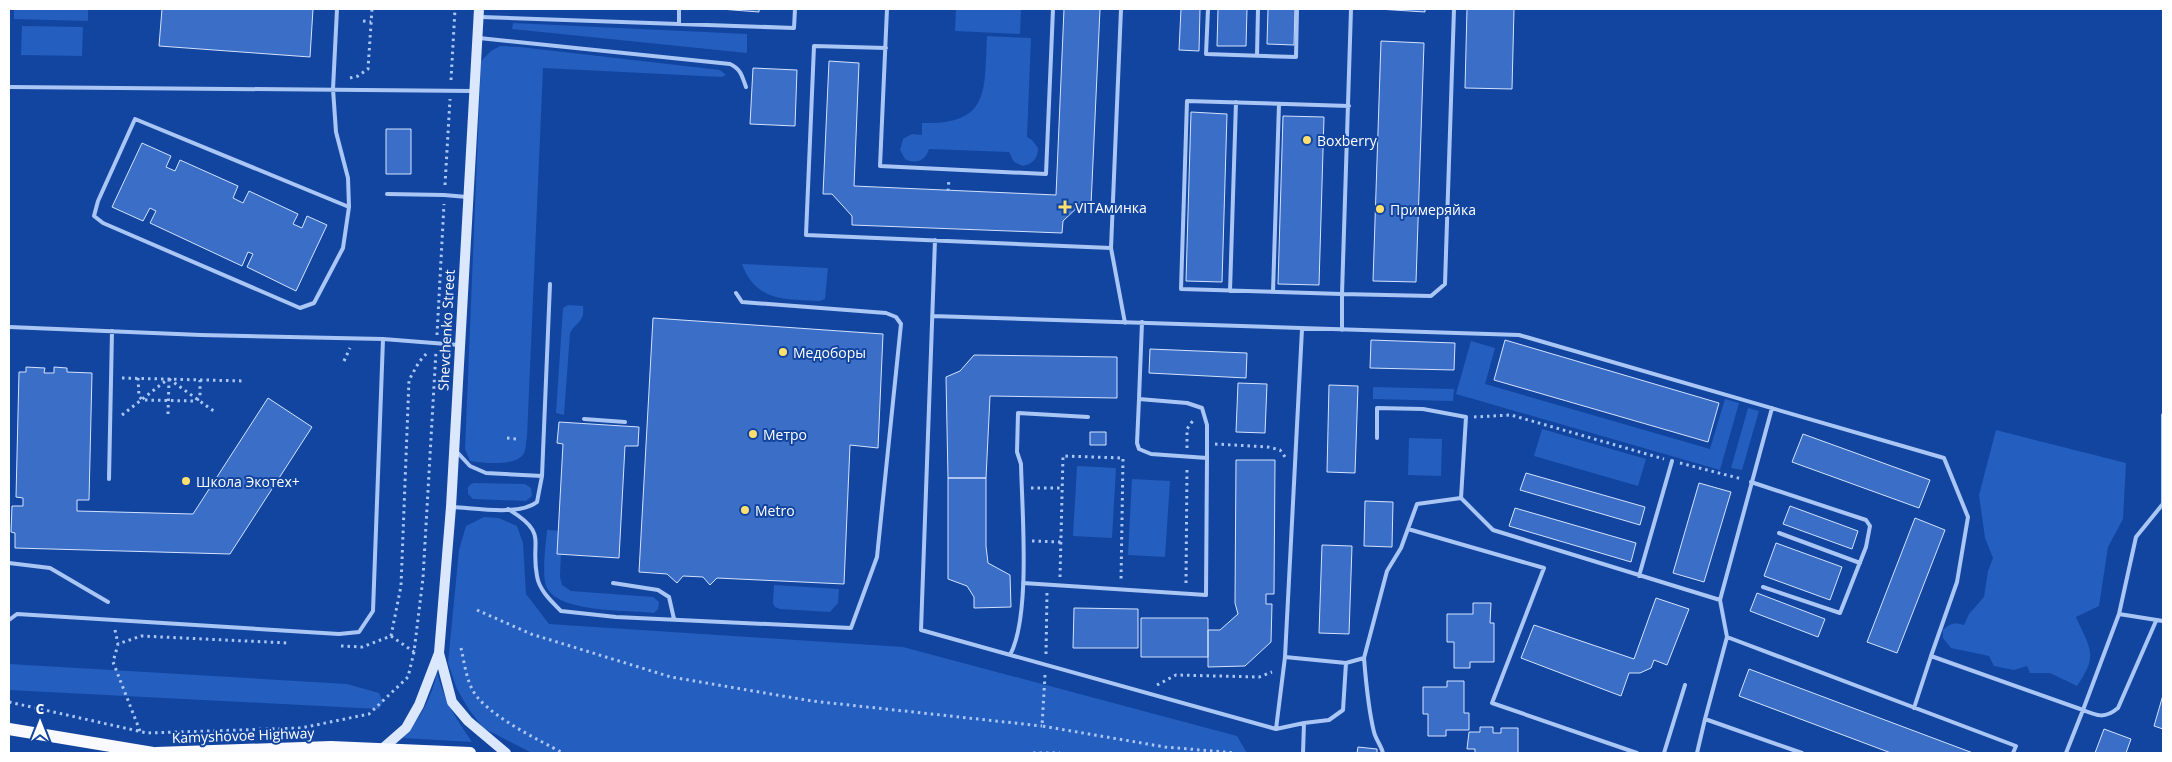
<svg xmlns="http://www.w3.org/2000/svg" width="2172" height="762" font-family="'Open Sans',sans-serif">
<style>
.green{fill:#245ebe}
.building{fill:#3b6fc7;stroke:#d3e3fe}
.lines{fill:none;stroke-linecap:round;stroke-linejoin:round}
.path{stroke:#aac6f5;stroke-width:3;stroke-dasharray:2.5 4;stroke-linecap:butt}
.lane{stroke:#aac6f5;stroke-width:4}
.secondary{stroke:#dae7fd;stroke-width:10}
.primary{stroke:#f8faff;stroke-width:12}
.poi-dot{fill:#ffe06e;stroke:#1245a0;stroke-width:2}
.labels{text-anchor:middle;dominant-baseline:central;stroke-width:4;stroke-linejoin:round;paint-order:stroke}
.poi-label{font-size:14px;fill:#fff;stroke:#1245a0;text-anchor:start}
.street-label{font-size:14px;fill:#fff;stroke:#1245a0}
</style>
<rect width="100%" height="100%" fill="#1245a0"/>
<!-- green -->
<path class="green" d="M14,9H88V21L14,19Z
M956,9H1021L1020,34L955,31Z
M513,23L747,34V53L512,29Z
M22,26L83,27L82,56L21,55Z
M987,36L1031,38L1027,137L1032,140L1038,148C1038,158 1033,164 1023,166L1014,162L1009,152L929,149C926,160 916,165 905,159L900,150L903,139L912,134L922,135V123C991,125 984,90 987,36Z
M500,46L520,47L720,70L726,75L722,77L543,68L527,437C526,441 526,449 524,453C517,467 484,463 470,461L465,449L481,61L491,51Z
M742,264L828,268L825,299L820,301C785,299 756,302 742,264Z
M568,305L583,306C585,322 577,321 570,333L564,415L556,413L563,308Z
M1471,341L1495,348L1485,384L1710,449L1725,399L1739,403L1720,470L1456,394Z
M1373,387L1454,389L1453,401L1373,399Z
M1748,408L1759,411L1742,470L1731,468Z
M1542,429L1646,459L1638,486L1534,456Z
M1996,430L2126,463L2123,519L2108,547L2099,606L2076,617C2090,649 2099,654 2077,686L2050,673H2030L2027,666L2014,670L1994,666L1989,656L1951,648L1943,638V630C1950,623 1955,622 1964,625L1969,614L1984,597L1988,571L1993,558L1985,538L1979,495Z
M1409,438L1442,439L1441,476L1408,475Z
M1077,466L1116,468L1112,538L1073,536Z
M1132,479L1170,481L1165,557L1128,555Z
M474,483L525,484L531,488L532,496L526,501L473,499L468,494V487L471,484Z
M484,517L499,518L517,526L523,543L526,594L549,624L903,647L1237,736L1247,753H532L483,728L468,708L457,689L448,663L459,550L466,526Z
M547,530L562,531L560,577L562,585L571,591L653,597L659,602L658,609L654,613C629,610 560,613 547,588C541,576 546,544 547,530Z
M774,585L839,589L838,603L830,612L780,609L775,607L773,603Z
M9,664L347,684L379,693L383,702L379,709L9,690Z
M437,672C443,699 457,720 472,742L403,738C420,718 432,698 437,672Z"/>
<!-- building -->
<path class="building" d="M162,9H313L310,57L159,46Z
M720,9H759V12Z
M1064,9H1100L1091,205L1081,204L1063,221L1062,233L852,225V216L832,194H823L829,61L859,63L854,186L1056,195Z
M1181,9H1200L1199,51L1179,50Z
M1218,9H1247L1246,46H1217Z
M1268,9H1295L1294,45L1267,44Z
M1378,9H1425V12Z
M1467,9H1514L1512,89L1465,88Z
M1381,41L1424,43L1416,282L1373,281Z
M753,68L797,70L795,126L750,124Z
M1191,112L1227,114L1222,282L1186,281Z
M1283,116L1324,117L1319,285L1278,284Z
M386,129H411V174H386Z
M142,143L171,156L166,167L175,171L180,160L238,186L233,198L243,203L249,191L298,214L293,224L302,228L307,216L327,225L296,291L247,267L253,254L248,252L242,266L150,223L156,211L150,208L143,221L112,207Z
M653,318L883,334L878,448L850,445L844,584L717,578L710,585L703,577L683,576L677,583L667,574L639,572Z
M1371,340L1455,343L1454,370L1370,368Z
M1505,340L1719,403L1708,442L1494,380Z
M1150,349L1247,353L1246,378L1149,373Z
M974,355L1117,357V398L990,396L986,478H948L946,377L960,371Z
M26,367L45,368L44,373H54V367L67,368V372L92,373L89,500H77V511L193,514L268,398L312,427L230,554L15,548V533L11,532L12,506H23V498L16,497L19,372H26Z
M1238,383L1267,384L1265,433L1236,432Z
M1329,385L1358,386L1355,473L1327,472Z
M559,422L639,427L638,446H625L619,558L557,554L563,444L557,443Z
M1090,432H1106V445H1090Z
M1803,434L1930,480L1919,508L1792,462Z
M1236,460H1275L1274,594H1266V604H1272L1271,642L1245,666L1208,667V630H1220L1238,614L1235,603Z
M1526,473L1645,507L1640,525L1520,490Z
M948,478H986V546L988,563L1010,575L1011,607L974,608V597L967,586L948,579Z
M1699,483L1731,492L1704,582L1673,573Z
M1365,501L1393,502L1392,547L1364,546Z
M1790,506L1858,531L1852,549L1783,524Z
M1515,508L1636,543L1631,562L1509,526Z
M1915,518L1945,530L1897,653L1867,642Z
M1776,543L1842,567L1830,600L1764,576Z
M1322,545L1352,546L1349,634L1319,633Z
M1757,593L1825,619L1818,637L1750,611Z
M1656,598L1689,609L1667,665L1654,660L1651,668L1640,673H1629L1621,696L1521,658L1534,625L1634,659Z
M1473,603H1491L1490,623H1494V662H1470V668H1454V642H1447V614H1473Z
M1074,608L1138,609V648H1073Z
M1141,618H1208V657H1141Z
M1749,669L1973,753H1891L1739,696Z
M1447,681H1464V713H1469V730H1446V736H1428V714H1423V687H1447Z
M2163,695V729L2154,726Z
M1480,727H1493V733H1501V728H1518V753H1475V749H1467L1469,732H1480Z
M2104,729L2131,739L2126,753H2095Z
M1358,747L1377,749V753H1357Z"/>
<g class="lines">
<!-- path -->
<path class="path" d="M363,21L371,22
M350,78L358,76L368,69L372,9
M451,80L455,9
M445,185L450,99
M948,191L949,179
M437,335L444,204
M344,361L350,348
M122,378L245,381
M138,378L139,396L142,400L195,401L200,398V380
M169,379L215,412
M168,414L169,380
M122,415L168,379
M1474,417L1511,415L1664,459
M507,438L517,439
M1215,444L1268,447L1280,450L1285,457
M1187,448V429L1194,419
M1680,463L1742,479
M1031,488H1063
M1032,541L1061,542
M1060,577L1063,456L1123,458L1121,581
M1186,583L1187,467
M477,610L531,634L671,677L812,701L1042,726
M115,630L118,644
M391,636L414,652
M341,646L362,647L391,636L401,586L409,380L419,362L427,353
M461,648C464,661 466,677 472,689C484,714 539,740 563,753
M1046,654L1047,593
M1045,675L1042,726L1165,747L1236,753
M1157,685L1176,675L1259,677L1272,672
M9,702L147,733L301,728L369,714L408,677L414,652L423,578L436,351
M140,731L113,662L118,644L141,636L288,643
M1033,753H1060"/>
<!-- lane -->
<path class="lane" d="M337,9L333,89L336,132L348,178L349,207L343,248L314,303L300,308L103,223L94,216L98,201L135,119L349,207
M887,9L880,166L1046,174L1053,9
M1208,9L1206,54L1296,57L1297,9
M1351,9L1342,294L1431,296L1445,284L1454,9
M481,17L794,28L795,9
M679,24V9
M479,38L730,64C741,69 742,76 746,87
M886,48L814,46L806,235L1111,248L1121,9
M1257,55L1258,9
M9,87L473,91
M387,194L444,195L467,197
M935,240L921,630L1276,729L1285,657
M1111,248L1125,323
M1230,291L1236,102
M1273,292L1279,104
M932,316L1519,335L1944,458L1968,517L1957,582L1931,656L2083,710L2119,614L2136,537L2162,505
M9,327L201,335L383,339L459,345
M1342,330V294L1181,289L1187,101L1349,106
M1139,399L1137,443L1139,449L1151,454L1207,458V425L1202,408L1187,403L1139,399L1142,322
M1772,408L1720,600L1727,637L1705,719L1802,753
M584,419L625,422
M457,452L470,466L486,473L542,476
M109,479L112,331
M1751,482L1866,520L1870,526L1866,547L1840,613L1763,587
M1461,498L1493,530L1720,600
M2163,506V415
M453,507C475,508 519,516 537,502L542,476L550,284
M508,509C549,534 530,539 537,576C539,590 551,601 561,611L616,617L851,628L877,557L901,324L896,317L886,313L742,302L736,293
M1408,529L1544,568L1492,703L1637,753
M1779,533L1860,563
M9,563L50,568L108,602
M1639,576L1672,461
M613,583L658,590L669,597L674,619
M1023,583L1206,595L1207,458
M2119,614L2163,621
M9,620L17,614L339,634L359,632L373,611L383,339
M1727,637L2016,746L2013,753
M1010,655C1031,616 1022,511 1021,464L1017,452L1018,413L1088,417
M1364,658C1366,683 1368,708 1374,732C1376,740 1381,745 1383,753
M1346,663L1364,658L1387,571L1401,548L1417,504L1461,498L1466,417L1423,409L1377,408V438
M1914,708L1931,656
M1276,729L1304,723L1329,720L1343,710L1346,663L1285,657L1302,329
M1303,753L1304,723
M1664,753L1685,685
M1697,753L1705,719
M2066,753L2083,710C2097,716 2105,719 2118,708L2156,621"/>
<!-- secondary -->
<path class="secondary" d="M439,653L452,702L468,721L506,753
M382,749L406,728L419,705L439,653L451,507L479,9"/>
<!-- primary -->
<path class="primary" d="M9,729L153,753
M156,753L331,747L470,753"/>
</g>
<!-- markers -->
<g class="poi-dot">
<circle cx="1307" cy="140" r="5"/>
<path d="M1062.5 199.5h5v5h5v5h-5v5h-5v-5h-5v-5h5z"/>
<circle cx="1380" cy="209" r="5"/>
<circle cx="783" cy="352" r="5"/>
<circle cx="753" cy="434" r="5"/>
<circle cx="186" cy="481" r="5"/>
<circle cx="745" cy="510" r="5"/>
</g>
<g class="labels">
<!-- poi labels -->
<g class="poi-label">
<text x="1317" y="140">Boxberry</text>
<text x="1075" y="207">VITAминка</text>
<text x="1390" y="209">Примеряйка</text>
<text x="793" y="352">Медоборы</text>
<text x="763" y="434">Метро</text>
<text x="196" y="481">Школа Экотех+</text>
<text x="755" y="510">Metro</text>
</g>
<!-- street labels -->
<g class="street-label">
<text transform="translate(446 330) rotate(-87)">Shevchenko Street</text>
<text transform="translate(243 735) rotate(-2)">Kamyshovoe Highway</text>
</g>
</g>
<!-- border -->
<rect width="2172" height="762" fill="none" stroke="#ffffff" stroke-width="20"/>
<!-- north arrow -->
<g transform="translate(40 722)" stroke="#1245a0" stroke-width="4" paint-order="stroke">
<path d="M0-4L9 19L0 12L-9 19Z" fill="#ffffff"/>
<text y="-8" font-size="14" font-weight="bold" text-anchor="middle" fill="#ffffff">С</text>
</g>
</svg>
